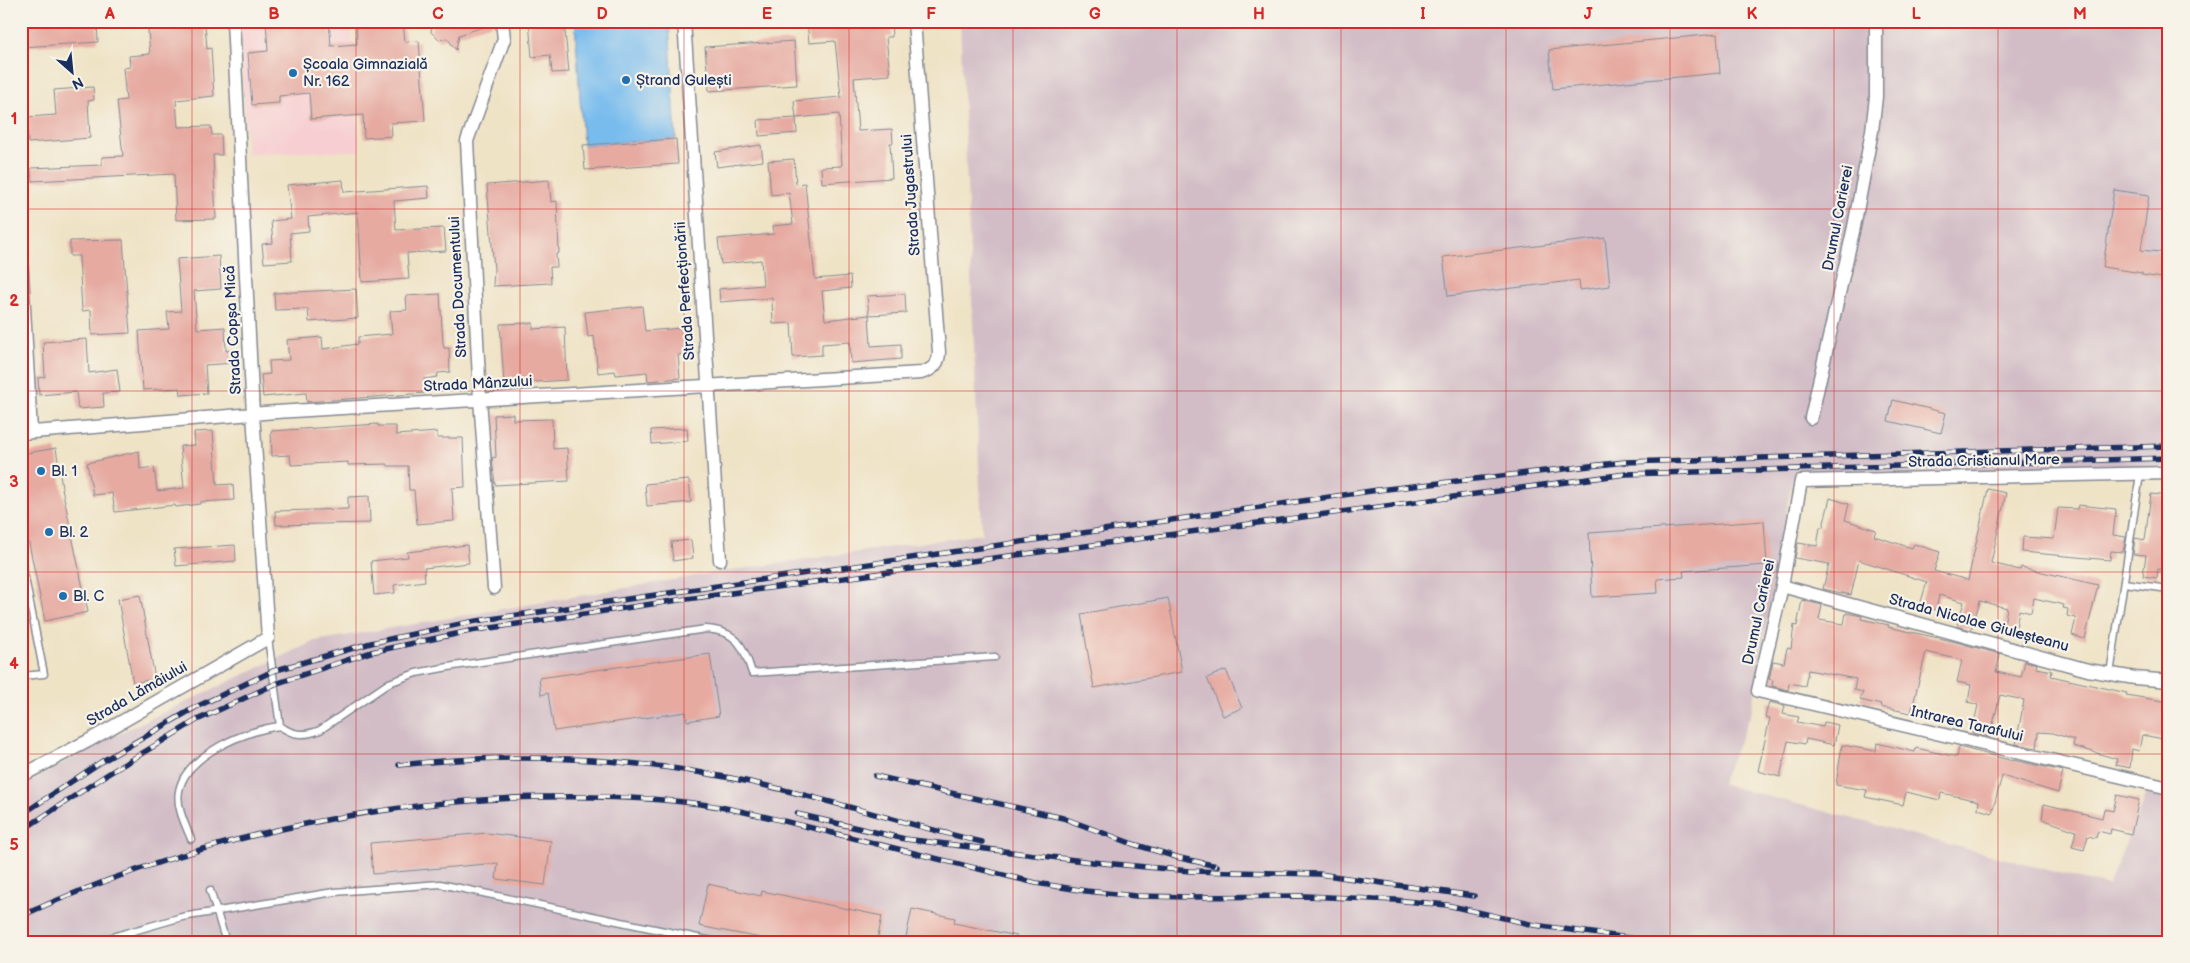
<svg xmlns="http://www.w3.org/2000/svg" width="2190" height="963" font-family="'Balsamiq Sans',sans-serif">
<style>
.built{fill:#f7cfd2}
.industrial{fill:#d2bdc6}
.water{fill:#78bcee;stroke:#4a76a6}
.building{fill:#e6aaa1}
.lines{fill:none;stroke-linecap:round;stroke-linejoin:round}
.service-casing{stroke:#858992;stroke-width:9}
.minor-casing{stroke:#858992;stroke-width:15}
.service{stroke:#fff;stroke-width:6}
.minor{stroke:#fff;stroke-width:12}
.rail-casing{stroke:#1b2f5e;stroke-width:5.5}
.rail{stroke:#f7f3e8;stroke-width:4;stroke-dasharray:11;stroke-linecap:butt}
.grid{fill:none;stroke:#d62828;stroke-width:1;stroke-opacity:0.55}
.poi-dot{fill:#1f6fb2;stroke:#f7f3e8;stroke-width:2}
.labels{text-anchor:middle;dominant-baseline:central;stroke-width:4.5;stroke-linejoin:round;paint-order:stroke}
.poi-label{font-size:15px;fill:#1b2f5e;stroke:#f7f3e8;text-anchor:start}
.street-label{font-size:15px;fill:#1b2f5e;stroke:#f7f3e8}
.neatline{fill:none;stroke:#d62828;stroke-width:2}
.grid-label{font-size:16px;text-anchor:middle;font-weight:bold;fill:#d62828}
</style>
<rect width="100%" height="100%" fill="#f7f3e8"/>
<filter id="ink" filterUnits="userSpaceOnUse"><feTurbulence type="fractalNoise" baseFrequency=".02" numOctaves="2"/><feDisplacementMap in="SourceGraphic" scale="10" xChannelSelector="R" yChannelSelector="G"/><feConvolveMatrix kernelMatrix="1 2 1 2 8 2 1 2 1" color-interpolation-filters="sRGB"/></filter>
<filter id="wash" filterUnits="userSpaceOnUse"><feTurbulence type="fractalNoise" baseFrequency=".0096" numOctaves="4" result="noise"/><feDisplacementMap in="SourceGraphic" scale="20" xChannelSelector="R" yChannelSelector="G"/><feGaussianBlur stdDeviation="1.12" result="paint"/><feColorMatrix in="noise" values="0 0 0 0 0 0 0 0 0 0 0 0 0 0 0 0 0 1.4 0 .05"/><feComposite in="paint" operator="in"/></filter>
<g filter="url(#wash)">
<rect width="100%" height="100%" fill="#efe3c6"/>
<!-- built -->
<path class="built" d="M240,21H351L360,151L247,154Z"/>
<!-- industrial -->
<path class="industrial" d="M960,21H2169V469L1792,479L1751,714L1721,784L2108,886L2146,794L2169,799V942H21V786L105,740L315,641L713,573L982,534Z"/>
<!-- water -->
<path class="water" d="M575,21H669L676,139L583,145Z"/>
<g id="blocks">
<!-- building -->
<path class="building" d="M21,21H97L98,42L22,47Z
M266,21H329L331,46L357,44L356,21H403L405,42L419,41L425,121L391,123L392,136L364,138L363,115L311,119L309,93L279,96V103L252,105L248,53L268,51Z
M433,21H492V24L459,35L456,50L447,38L439,40L431,32Z
M529,21H564L569,72L552,73L550,55L532,57Z
M807,21H840V25L891,21L892,37H886L890,75L854,78L858,131L892,129L893,143H890L892,178L822,183L821,167L842,166L839,114L796,118L794,101L841,97L835,41L809,43Z
M205,25L207,49L211,48L214,96L176,100L178,127L211,126L212,135H221L222,155H213L216,219L176,220L174,174L32,181L31,168L102,165V157L123,156L117,101L126,100L123,68L130,67L129,56L150,54L148,30Z
M1717,34L1720,73L1553,89L1549,50Z
M794,41L797,85L709,91L705,47Z
M93,87L94,100L88,101L90,138L28,143L27,117L56,115L54,90Z
M796,118L797,133L759,136L758,120Z
M676,139L678,164L585,170L583,145Z
M761,145L763,161L717,167L715,152Z
M794,159L796,184L805,183L815,279L850,276L851,288L822,291L825,320L869,315L871,346L901,344V359L851,363L850,342L822,344V355L793,357L791,323L773,324L772,298L720,302L719,289L763,285L761,260L721,264L718,239L774,234L773,226L793,224L789,193L771,195L768,161Z
M343,180L344,192L428,186L429,198L394,201L396,230L444,228L446,251L407,253L409,279L362,282L358,212L308,217L309,231L290,233L292,261L264,263L262,244L273,243L271,221L291,219L287,185Z
M549,180L551,202L557,201L559,253L556,254L557,267H550L551,283L493,286L494,269L487,185Z
M2114,190L2149,195L2141,250L2169,253V279L2142,275V273L2103,267Z
M1605,238L1610,286L1580,290L1579,280L1448,296L1443,257Z
M123,240L130,333L92,335L91,310L82,311L79,256H70V241Z
M219,256L221,289L194,291L197,329L225,327L226,351L234,350L235,363L205,365L207,393L181,395L180,388L143,390L139,331L169,329L167,312L181,311L177,259Z
M356,289L358,318L309,322L308,309L275,310L274,293Z
M440,294L443,344L444,348H449L450,372L438,373L437,377L424,379L426,393L307,402L306,393L263,397L261,375L270,374L269,361L289,360L287,340L322,337L323,349L358,344V337L392,334L390,311L407,310L406,296Z
M905,294L906,313L869,315L867,296Z
M642,306L645,331L682,328L685,354L678,355L680,378L648,381L647,372L616,375L615,371L598,373L594,336L588,337L585,312Z
M533,323V329L565,327L567,380L504,384L500,324Z
M87,339L89,373L117,369L120,392L103,393L104,407L78,409L76,392L39,395L38,378L45,377L43,342Z
M1893,400L1946,413L1941,433L1888,421Z
M513,414V420L552,419L553,449L567,448L569,481L495,485L492,458L496,457L494,415Z
M378,424V426H396V435L437,432V438H463L465,487L452,488L454,521L417,524L414,490H409L408,466H388L387,464L348,465V462L291,465L290,455L272,456L271,431Z
M687,428L688,441L652,444L651,430Z
M213,431L217,485L233,484L234,500L200,502V504L176,507L175,505L115,512L112,493L93,495L87,463L139,451L140,469L154,467L157,491L184,488L180,446L195,445L194,432Z
M56,448L62,488L88,612L45,621L21,505V454Z
M689,480L691,502L647,506L645,484Z
M1988,489L2006,493L1991,563L2020,570L2021,567L2098,585L2085,639L2072,635L2076,618L2067,616L2068,609L2063,608L2064,605L2034,598L2031,613L2019,610L2015,633L2003,630L2007,608L1980,601L1971,630L1957,626L1964,602L1939,595L1936,610L1920,605L1927,582L1859,560L1851,595L1823,589L1829,564L1795,558L1798,543L1817,546L1820,527H1823L1830,498L1849,504L1845,520L1876,530L1874,536L1912,548L1914,544L1940,552L1934,571L1968,580Z
M2151,494L2169,496V517L2165,543L2169,544V570L2158,569L2157,578L2143,576L2146,555L2133,554L2135,538L2145,540Z
M369,496L370,523L276,525L275,511L348,509V497Z
M2078,505L2116,509L2113,535L2126,537L2123,552L2111,551L2110,560L2022,552L2023,537L2054,539L2058,508L2077,509Z
M1764,521L1767,565L1683,571L1684,577L1657,579L1658,593L1592,597L1589,533Z
M691,540L693,558L673,561L671,542Z
M235,545L236,561L176,566L174,549Z
M467,545L469,563L424,568L425,581L394,585L395,593L374,595L371,561L408,557L407,552Z
M140,595L155,679L133,683L118,599Z
M1168,598L1182,672L1094,688L1081,614Z
M1802,600L1822,605L1819,620L1844,624L1846,613L1862,616L1861,619L1889,625L1888,627L1952,641L2000,654L1996,672L2021,677L2025,661L2037,664L2036,668L2052,671L2051,676L2127,693L2126,695L2169,702V740L2142,735L2139,751L2132,749L2130,768L2116,765L2117,759L2073,746L2074,740L2053,733L2039,732L2037,748L2016,744L2024,700L2000,695L1990,737L1972,733L1978,705L1968,702L1971,685L1957,682L1962,660L1926,652L1911,713L1880,707L1881,705L1860,700L1863,692L1854,690L1856,679L1808,670L1805,686L1789,683L1788,690L1772,686L1773,680L1769,679L1773,661L1784,663L1787,648L1791,649L1794,625L1797,626Z
M710,654L719,716L687,721L686,712L554,731L548,693L541,695L539,678Z
M1226,670L1242,708L1223,716L1207,678Z
M1769,702L1785,706L1783,714L1799,717L1797,722L1823,727L1824,722L1838,725L1834,745L1806,739L1805,744L1788,741L1780,777L1758,771L1770,718L1765,717Z
M1877,743L1915,752L1916,748L1957,757L1959,747L2013,761V760L2063,771L2058,793L2002,776L1992,813L1978,809L1979,801L1941,793L1940,800L1906,792L1903,805L1865,797L1867,790L1836,785L1842,745L1876,751Z
M2117,795L2139,800L2131,834L2111,829L2110,834L2098,831L2096,838L2088,836L2084,850L2072,847L2076,831L2042,819L2044,804L2102,818L2104,809L2113,811Z
M487,833L551,841L545,885L496,879L498,863L373,874L370,843Z
M708,884L761,896L762,891L882,916L877,942H781L699,926Z
M912,909L955,918L954,923L1017,936V942H905Z"/>
</g>
</g>
<g filter="url(#ink)">
<use href="#blocks" fill-opacity="0" stroke="#858992" stroke-width="1"/>
<g class="lines">
<!-- service casing -->
<g class="service-casing">
<path id="service" d="M21,558L44,674L22,676L21,673
M2124,583L2169,589
M268,638L280,726C294,736 305,736 320,730L389,683L416,673L454,666L706,629C737,631 744,646 752,673L995,657
M2110,674L2140,474
M191,839C185,824 176,807 179,791C186,754 247,730 280,726
M210,890L226,942
M95,942L182,917L334,892L440,884L717,942"/>
</g>
<!-- minor casing -->
<g class="minor-casing">
<path id="minor" d="M684,21L720,560
M21,255L31,432
M1811,418L1854,227L1872,131L1876,97V21
M21,433L276,412L921,373C932,370 939,365 939,352L914,21
M2169,473L1801,481L1782,586L1758,691L2169,788
M1782,586L2088,670L2135,678L2169,681
M494,588L480,399L467,141L504,39L502,21
M21,776L88,741L268,638L253,414L233,21"/>
</g>
<!-- service -->
<use href="#service" class="service"/>
<!-- minor -->
<use href="#minor" class="minor"/>
<!-- rail casing -->
<g class="rail-casing">
<path id="rail" d="M399,765C516,752 635,757 750,782C828,799 904,824 982,842
M875,776L1063,818L1133,844L1180,858L1217,866
M797,814L905,839L1092,862L1190,871L1319,874L1474,896
M21,815L101,762L196,707L273,671L371,643L470,622L1378,490L1625,462L2169,446
M21,831L108,774L197,720L275,684L371,652L470,631L679,600L1626,474L2169,458
M21,916C184,842 364,801 543,797C602,796 662,797 720,807C758,814 795,824 833,833C900,850 968,866 1036,883L1086,891L1136,896L1190,897L1305,896L1395,900L1447,905L1534,925L1658,942"/>
</g>
<!-- rail -->
<use href="#rail" class="rail"/>
</g>
</g>
<!-- grid -->
<path class="grid" d="M192,21V942M356,21V942M520,21V942M684,21V942M849,21V942M1013,21V942M1177,21V942M1341,21V942M1506,21V942M1670,21V942M1834,21V942M1998,21V942M21,209H2169M21,391H2169M21,572H2169M21,754H2169"/>
<!-- markers -->
<g class="poi-dot">
<circle cx="293" cy="73" r="5"/>
<circle cx="626" cy="80" r="5"/>
<circle cx="41" cy="471" r="5"/>
<circle cx="49" cy="532" r="5"/>
<circle cx="63" cy="596" r="5"/>
</g>
<g class="labels">
<!-- poi labels -->
<g class="poi-label">
<text x="303" y="64">Școala Gimnazială<tspan x="303" dy="17">Nr. 162</tspan></text>
<text x="636" y="80">Ștrand Gulești</text>
<text x="51" y="471">Bl. 1</text>
<text x="59" y="532">Bl. 2</text>
<text x="73" y="596">Bl. C</text>
</g>
<!-- street labels -->
<g class="street-label">
<text transform="translate(911 195) rotate(-94)">Strada Jugastrului</text>
<text transform="translate(1838 218) rotate(-79)">Drumul Carierei</text>
<text transform="translate(458 287) rotate(-93)">Strada Documentului</text>
<text transform="translate(685 291) rotate(-94)">Strada Perfecționării</text>
<text transform="translate(233 330) rotate(-93)">Strada Copșa Mică</text>
<text transform="translate(478 384) rotate(-3)">Strada Mânzului</text>
<text transform="translate(1984 461) rotate(-1)">Strada Cristianul Mare</text>
<text transform="translate(1759 612) rotate(-78)">Drumul Carierei</text>
<text transform="translate(1979 623) rotate(15)">Strada Nicolae Giuleșteanu</text>
<text transform="translate(137 694) rotate(-30)">Strada Lămâiului</text>
<text transform="translate(1967 724) rotate(13)">Intrarea Tarafului</text>
</g>
</g>
<!-- margin -->
<rect width="2190" height="963" fill="none" stroke="#f7f3e8" stroke-width="55"/>
<!-- north arrow -->
<g transform="translate(72 72) rotate(153)" stroke="#f7f3e8" stroke-width="4" paint-order="stroke">
<path d="M0-4L9 19L0 12L-9 19Z" fill="#1b2f5e"/>
<text y="-8" font-size="14" font-weight="bold" text-anchor="middle" fill="#1b2f5e">N</text>
</g>
<rect x="28" y="28" width="2134" height="908" class="neatline"/>
<g class="grid-label">
<text x="110" y="19">A</text>
<text x="274" y="19">B</text>
<text x="438" y="19">C</text>
<text x="602" y="19">D</text>
<text x="767" y="19">E</text>
<text x="931" y="19">F</text>
<text x="1095" y="19">G</text>
<text x="1259" y="19">H</text>
<text x="1423" y="19">I</text>
<text x="1588" y="19">J</text>
<text x="1752" y="19">K</text>
<text x="1916" y="19">L</text>
<text x="2080" y="19">M</text>
<text x="14" y="124">1</text>
<text x="14" y="306">2</text>
<text x="14" y="487">3</text>
<text x="14" y="669">4</text>
<text x="14" y="850">5</text>
</g>
</svg>
